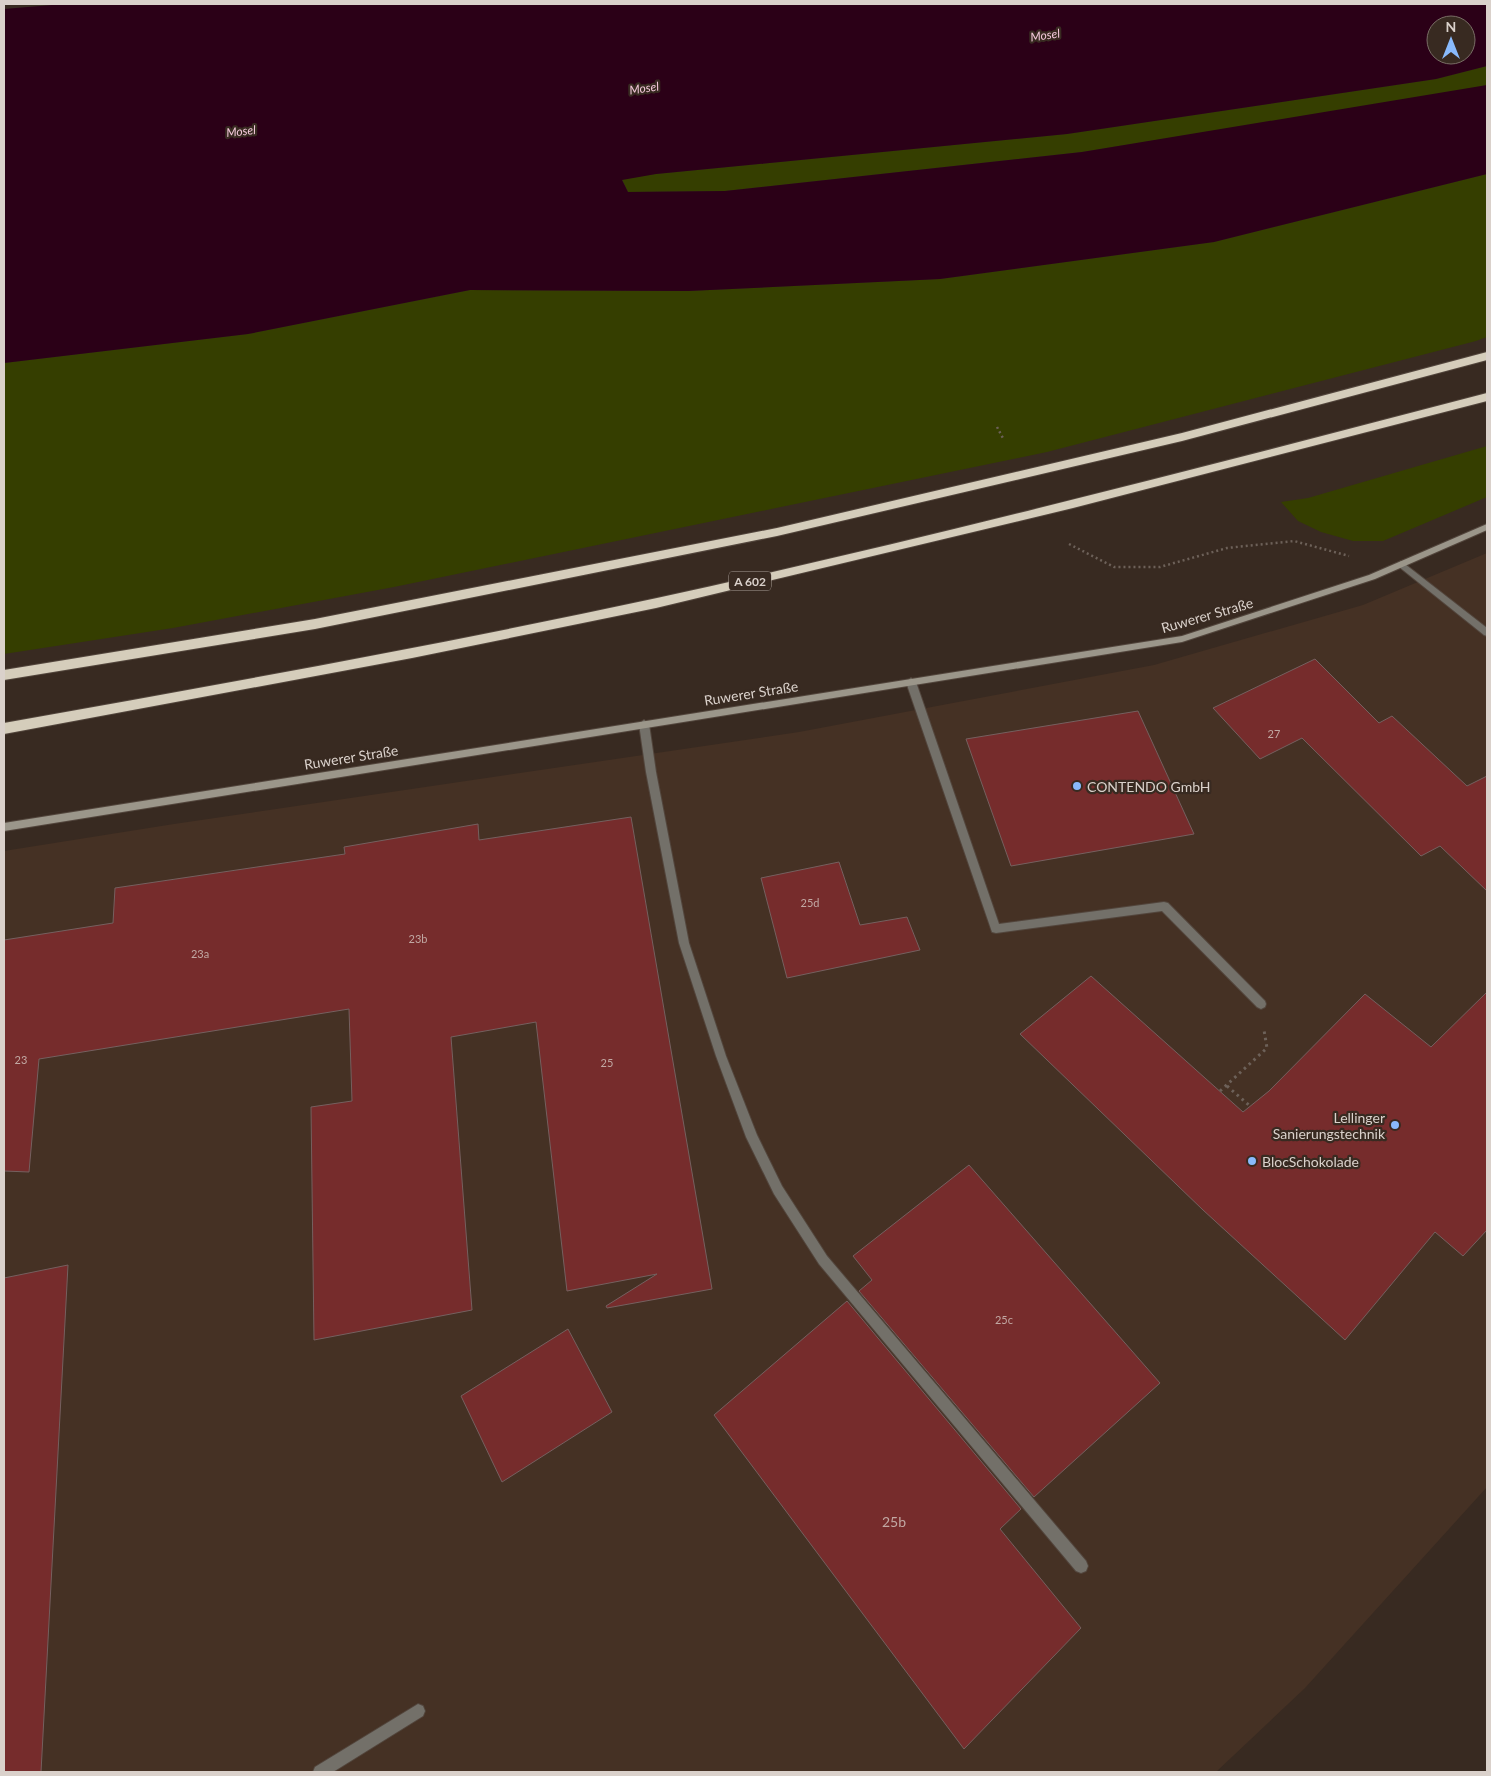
<svg xmlns="http://www.w3.org/2000/svg" width="1491" height="1776" font-family="Lato,sans-serif">
<style>
.built{fill:#453124}
.green{fill:#353e00}
.water{fill:#2b0017;fill-rule:evenodd}
.building{fill:#762c2c;stroke:#75605f}
.lines{fill:none;stroke-linecap:round;stroke-linejoin:round}
.service-casing{stroke:#52453c;stroke-width:2}
.secondary-casing{stroke:#52453c;stroke-width:2}
.motorway-casing{stroke:#52453c;stroke-width:2}
.path-far1{stroke:#6d6159;stroke-width:2.5;stroke-dasharray:2 3;stroke-linecap:butt}
.path{stroke:#6d6159;stroke-width:3;stroke-dasharray:2.5 4;stroke-linecap:butt}
.service{fill:#737069;fill-rule:evenodd}
.secondary{fill:#9b968a;fill-rule:evenodd}
.motorway{fill:#d5cdbb;fill-rule:evenodd}
.poi-dot{fill:#89bafc;stroke:#382a21;stroke-width:2}
.labels{text-anchor:middle;dominant-baseline:central;stroke-width:4.5;stroke-linejoin:round;paint-order:stroke}
.number-label{font-size:11px;fill:#c1a8a3}
.far-water-label{font-size:12px;font-style:italic;fill:#f3c8da;stroke:#382a21}
.shield{fill:#382a21;stroke:#a99f98;stroke-width:1}
.shield-label{font-size:12px;font-weight:bold;fill:#dad1cb}
.street-label{font-size:14px;fill:#dad1cb;stroke:#382a21}
.poi-label{font-size:14px;fill:#dad1cb;stroke:#382a21;text-anchor:start}
.near-number-label{font-size:14px;fill:#c1a8a3}
</style>
<rect width="100%" height="100%" fill="#382a21"/>
<!-- built -->
<path class="built" d="M1487,553V1487L1305,1688L1216,1772H4V851L174,824L799,732L1154,665L1363,605Z"/>
<!-- green -->
<path class="green" d="M1487,66V85L1467,90L1082,152L725,191L628,192L622,179L656,174L1067,134L1436,79Z
M1487,174V337L1476,341L1047,452L394,587L173,628L4,654V363L248,334L470,290L688,291L940,279L1214,242Z
M1487,446V497L1383,541H1353L1321,532L1298,521L1281,502L1308,498Z"/>
<!-- water -->
<path class="water" d="M64,4H1487V66L1436,79L1067,134L656,174L622,180L628,192L725,191L1082,152L1487,85V174L1214,242L940,279L688,291L470,290L248,334L4,363V9ZM1436,25H1466V55H1436Z"/>
<!-- building -->
<path class="building" d="M1315,659L1379,723L1392,716L1467,786L1487,776V891L1440,846L1421,856L1302,738L1260,759L1213,708Z
M1138,711L1194,834L1011,866L966,739Z
M631,817L712,1289L607,1308L606,1306L657,1274L567,1291L536,1022L451,1037L472,1310L314,1340L311,1107L352,1101L349,1009L39,1059L29,1172L4,1171V940L113,923L115,888L345,854L344,847L478,824L479,840Z
M839,862L860,925L907,917L920,950L787,978L761,878Z
M1091,976L1243,1112L1269,1091L1365,994L1431,1047L1487,992V1230L1463,1256L1435,1232L1345,1340L1203,1210L1020,1034Z
M969,1165L1160,1383L1034,1497L859,1291L872,1280L853,1256Z
M68,1265L41,1772H4V1278Z
M847,1301L1021,1509L1000,1529L1081,1628L964,1749L714,1415Z
M568,1329L612,1412L502,1482L461,1396Z"/>
<g class="lines">
<!-- service casing -->
<g class="service-casing">
<path id="service" d="M1401,561L1487,628V636L1484,635L1398,566L1397,564Z
M911,678L916,682L999,924L1164,902L1168,903L1265,1001L1266,1004L1265,1007L1261,1009L1257,1007L1162,911L996,933L992,932L906,682Z
M644,720L649,724L656,772L689,943L726,1056L757,1135L782,1186L827,1256L1086,1561L1088,1566L1086,1571L1081,1573L1076,1571L819,1264L774,1194L746,1137L716,1056L679,943L646,772L639,724Z
M418,1704L423,1706L425,1711L423,1716L333,1772H313L315,1767Z"/>
</g>
<!-- secondary casing -->
<g class="secondary-casing">
<path id="secondary" d="M1487,524V530L1375,579L1182,642L4,831V823L1182,636L1369,575Z"/>
</g>
<!-- motorway casing -->
<g class="motorway-casing">
<path id="motorway" d="M1487,352V360L1182,441L777,536L315,629L4,680V670L315,619L777,528L1182,433Z
M1487,393V401L1073,508L656,608L412,658L4,734V723C222,684 440,645 657,598C935,537 1211,465 1487,393Z"/>
</g>
<!-- path-far1 -->
<path class="path-far1" d="M997,427L1004,440
M1069,544L1114,567H1160L1227,548L1294,541L1349,556"/>
<!-- path -->
<path class="path" d="M1227,1086L1250,1106
M1220,1091L1267,1048L1264,1030"/>
<!-- service -->
<use href="#service" class="service"/>
<!-- secondary -->
<use href="#secondary" class="secondary"/>
<!-- motorway -->
<use href="#motorway" class="motorway"/>
</g>
<!-- markers -->
<g class="poi-dot">
<circle cx="1077" cy="786" r="5"/>
<circle cx="1395" cy="1125" r="5"/>
<circle cx="1252" cy="1161" r="5"/>
</g>
<g class="labels">
<!-- number labels -->
<g class="number-label">
<text x="1274" y="733">27</text>
<text x="810" y="902">25d</text>
<text x="418" y="938">23b</text>
<text x="200" y="953">23a</text>
<text x="21" y="1059">23</text>
<text x="607" y="1062">25</text>
<text x="1004" y="1319">25c</text>
</g>
<!-- far-water labels -->
<g class="far-water-label">
<text transform="translate(1045 35) rotate(-8)">Mosel</text>
<text transform="translate(644 88) rotate(-8)">Mosel</text>
<text transform="translate(241 131) rotate(-6)">Mosel</text>
</g>
<!-- shield labels -->
<rect class="shield" x="729" y="571.5" width="42" height="19" rx="4"/>
<g class="shield-label">
<text x="750" y="581">A 602</text>
</g>
<!-- street labels -->
<g class="street-label">
<text transform="translate(1207 615) rotate(-16)">Ruwerer Straße</text>
<text transform="translate(751 693) rotate(-9)">Ruwerer Straße</text>
<text transform="translate(351 757) rotate(-9)">Ruwerer Straße</text>
</g>
<!-- poi labels -->
<g class="poi-label">
<text x="1087" y="786">CONTENDO GmbH</text>
<text x="1385" y="1117" text-anchor="end">Lellinger<tspan x="1385" dy="16">Sanierungstechnik</tspan></text>
<text x="1262" y="1161">BlocSchokolade</text>
</g>
<!-- near-number labels -->
<g class="near-number-label">
<text x="894" y="1521">25b</text>
</g>
</g>
<!-- border -->
<rect width="1491" height="1776" fill="none" stroke="#dad1cb" stroke-width="10"/>
<!-- north arrow -->
<g transform="translate(1451 40)"><circle r="24" fill="#382a21" stroke="#796d65"/>
<path d="M0-4L9 19L0 12L-9 19Z" fill="#89bafc"/>
<text y="-8" font-size="14" font-weight="bold" text-anchor="middle" fill="#dad1cb">N</text>
</g>
</svg>
